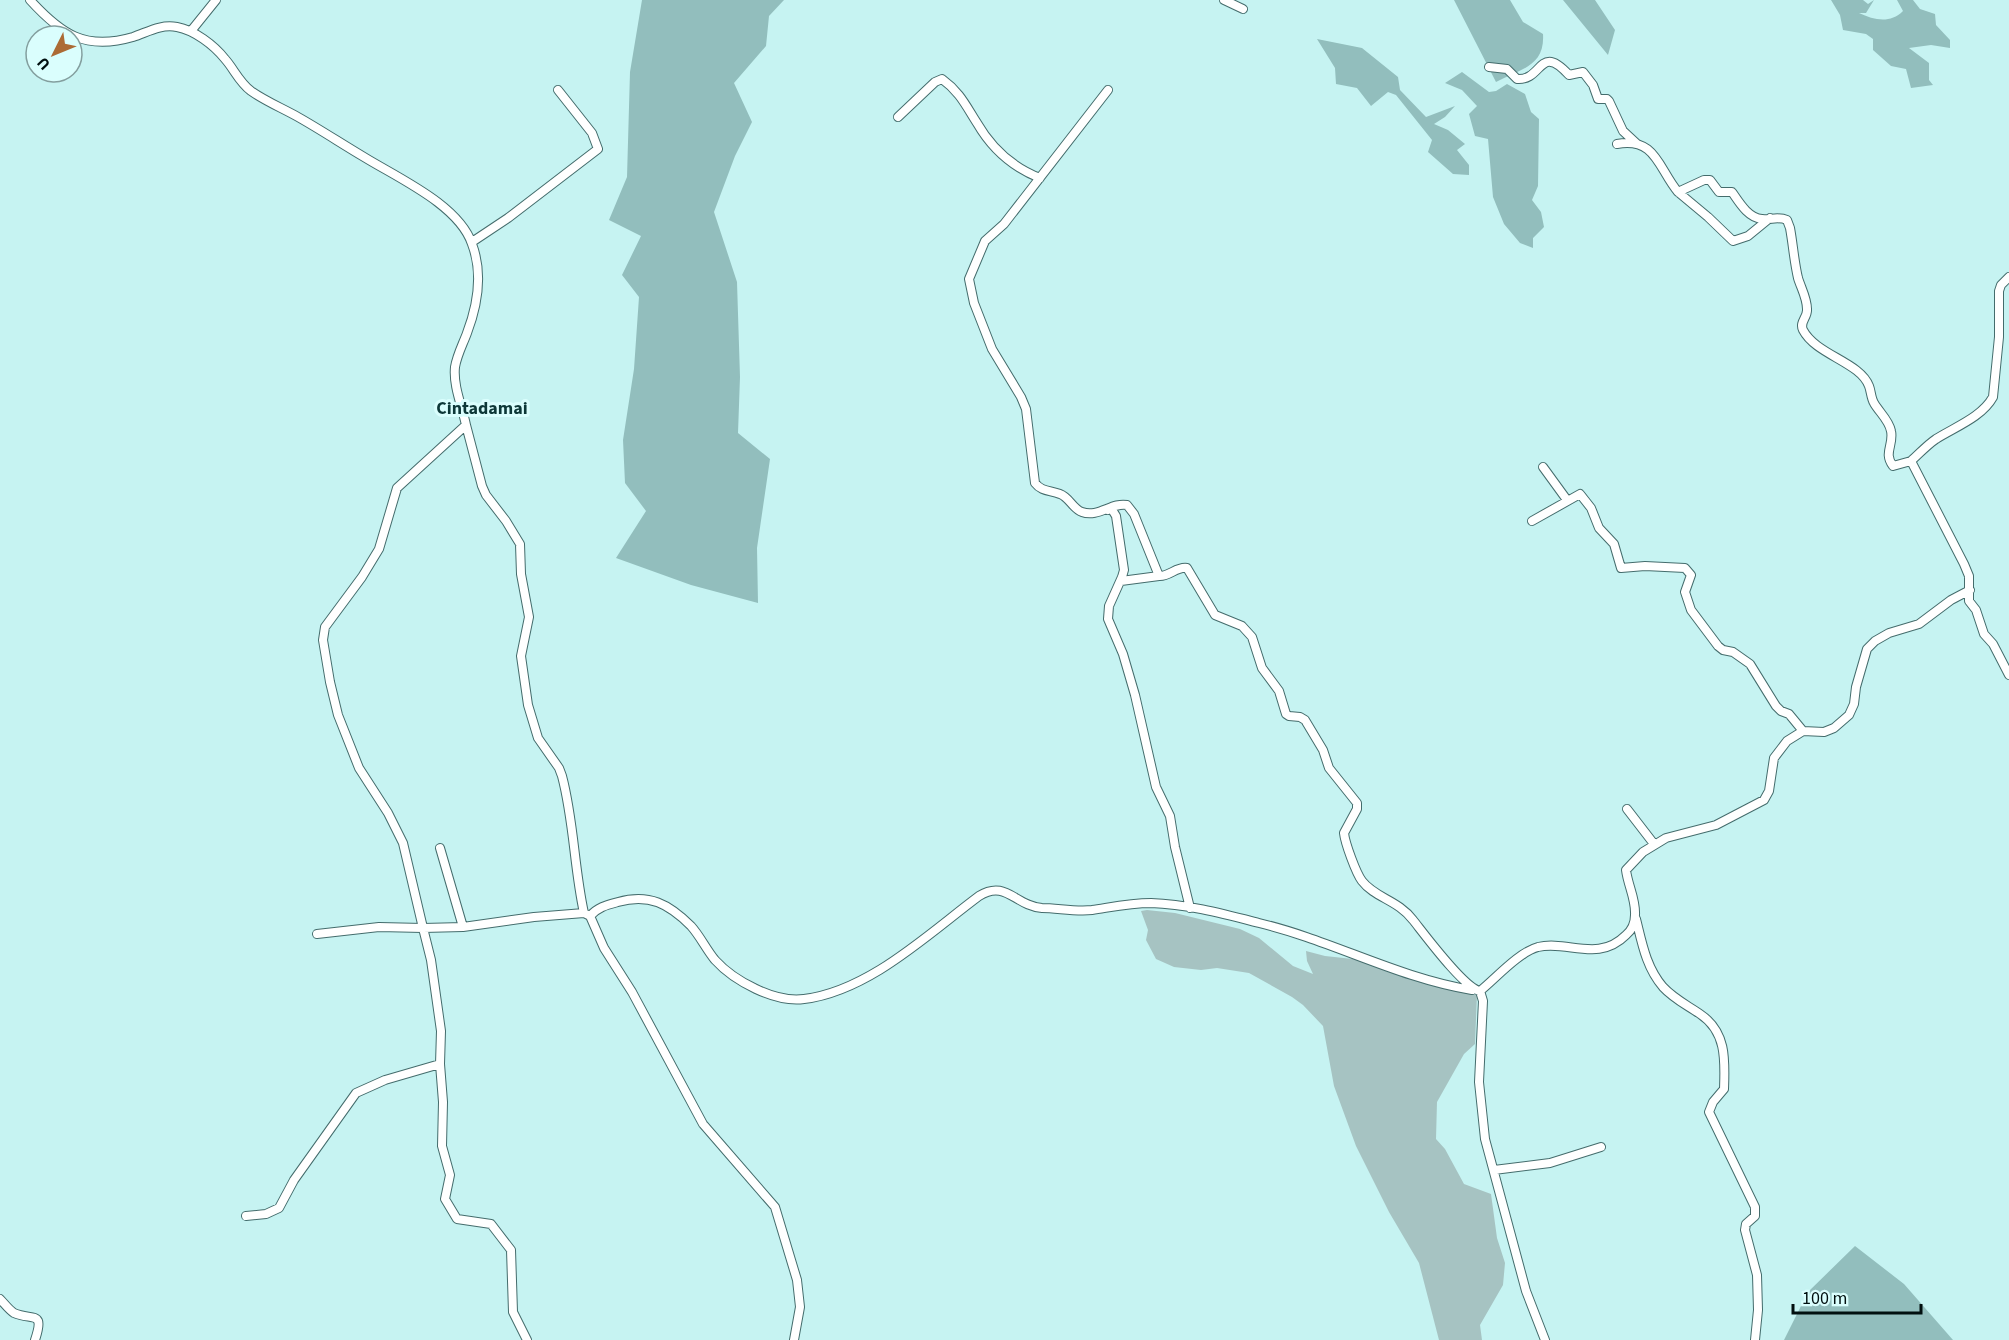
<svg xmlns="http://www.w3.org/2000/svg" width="2009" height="1340" font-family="'Source Sans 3',sans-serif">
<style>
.green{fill:#a6c3c2}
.forest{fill:#92bebd}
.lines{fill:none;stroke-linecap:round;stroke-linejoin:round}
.minor-casing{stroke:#446c6c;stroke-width:10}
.minor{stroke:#fff;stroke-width:8}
.labels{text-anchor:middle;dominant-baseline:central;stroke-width:6;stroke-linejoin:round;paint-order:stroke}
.quarter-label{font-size:18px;font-weight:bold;fill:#0d3838;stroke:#dafefd}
</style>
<rect width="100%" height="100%" fill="#c6f3f2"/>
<!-- green -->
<path class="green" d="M1147,910L1175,913L1240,929L1259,938L1293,966L1313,974L1307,961L1306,951L1325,956L1353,959L1477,995L1475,1044L1464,1054L1437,1102L1436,1139L1445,1149L1464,1184L1491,1194L1497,1238L1505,1263L1503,1285L1480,1325L1482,1340H1439L1419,1263L1389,1212L1356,1146L1334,1086L1323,1026L1303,1005L1292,997L1249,973L1217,968L1201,970L1174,967L1156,959L1146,940L1148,930L1141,911Z"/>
<!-- forest -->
<path class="forest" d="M642,0H784L769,16L766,46L734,83L752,122L735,156L714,212L737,282L740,377L738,433L770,459L757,548L758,603L691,585L616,558L646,511L625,483L623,440L634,369L639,297L622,275L641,236L609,220L627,177L630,72Z
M1454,0H1510L1523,22L1543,34C1545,66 1521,69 1496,82Z
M1563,0H1595L1615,30L1608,55Z
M1831,0H1863L1868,4L1874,0L1866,13H1859C1874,20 1890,24 1903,11L1897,0H1913L1920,9L1935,14L1936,25L1950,40V48L1931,45L1909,48L1929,63V80L1933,85L1911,88L1906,69L1891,66L1873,50V39L1866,34L1843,30L1840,15Z
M1317,39L1362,48L1398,77L1400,90L1426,117L1455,106L1445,117L1434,124L1448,130L1465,144L1457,150L1469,165V175L1453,174L1428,152L1432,140L1396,95L1388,92L1371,106L1357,88L1336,84L1335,68Z
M1462,72L1489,92L1496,91L1507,84L1525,94L1531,112L1539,119L1538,186L1532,200L1541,212L1544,227L1533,238V248L1520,243L1504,224L1493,197L1488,139L1475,136L1469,114L1477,106L1462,90L1445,83Z
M1855,1246L1904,1284L1953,1340H1784L1808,1292Z"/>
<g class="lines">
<!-- minor casing -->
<g class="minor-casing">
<path id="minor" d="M30,0C61,34 85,51 133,37C148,32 160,24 177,27C194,30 214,45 225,59C234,69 239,82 251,91C265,101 282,108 298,117C321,130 342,144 364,157C398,178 459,205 472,244C483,273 478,304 467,333C463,344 457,355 455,367C453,386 462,406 466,425L397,488L379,549L362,577L325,627L323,640L330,682L338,715L359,768L388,813L403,843L423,928L463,927L534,917L584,913L590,916L604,948L632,992L703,1124L775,1207L797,1280L800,1307L794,1340
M1224,0L1243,9
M191,31L216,0
M1489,67L1507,69L1517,79C1543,81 1539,42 1569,75L1583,72L1593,85L1598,99H1607L1609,101L1623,131L1637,144
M1108,90L1004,224L985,241L969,279L974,303L992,349L1021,397L1026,409L1035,483C1042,492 1050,490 1060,494C1069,497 1073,509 1082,512C1098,518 1112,502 1127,505L1134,514L1159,576C1169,577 1177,566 1187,568L1215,615L1242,626L1252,637L1262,668L1279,691L1286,714L1289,716L1300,717L1305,720L1323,750L1329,768L1357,803V809L1344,833C1345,843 1356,873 1362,881C1375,898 1398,900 1413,920C1425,935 1464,988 1480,991L1483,1001L1479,1082L1485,1139L1526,1291L1545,1340
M898,117L935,82L942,79C960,92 966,106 977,123C992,149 1012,167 1040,178
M1617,144C1656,137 1658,168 1678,192
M1770,218L1748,236L1733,241L1708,217L1678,192L1704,180H1710L1719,192H1732C1739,202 1748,218 1762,219C1771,220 1778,216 1787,220L1790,228C1793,244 1794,261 1798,278C1801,288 1807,298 1807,309C1808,317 1799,322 1803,330C1816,355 1860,362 1869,386C1871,391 1871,398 1874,403C1879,412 1889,420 1891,431C1894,445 1883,453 1893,466L1911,461L1964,564L1969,576V601L1976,610L1984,634L1993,644L2009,675
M472,242L508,218L598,149L592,133L558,90
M466,425L482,486L486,495L506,521L520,544L521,574L529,617L521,656L528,705L538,738L559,768L562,776C574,821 574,868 584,913
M1911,461C1919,454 1927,445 1936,439C1955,427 1982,417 1993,397L1999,337V291L2001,285L2009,277
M1543,467L1567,500
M1108,510L1111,508L1116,516L1124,570L1122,577L1109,606L1108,619L1123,654L1135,695L1156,787L1170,816L1175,847L1190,908
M1532,521L1580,494L1591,508L1599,528L1614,544L1621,568L1645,566L1685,568L1691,575L1685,592L1691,610L1718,646L1723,650L1733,652L1750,664L1776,706L1781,711L1789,714L1803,731
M1121,581L1159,576
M1627,809L1654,844
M440,848L463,927
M590,916C598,907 607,905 618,902C649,893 669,904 691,926C700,936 706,949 715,960C734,981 775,1003 804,999C869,991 928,934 979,896C1006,879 1015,906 1042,908C1057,908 1076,912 1092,910C1112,907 1130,903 1151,903C1187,904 1224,914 1259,923C1331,940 1398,978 1472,990
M1636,919C1642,943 1646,967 1663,987C1674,999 1687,1005 1700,1014C1727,1032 1725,1061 1724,1089L1713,1102L1709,1112L1755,1207V1216L1746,1224L1745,1230L1757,1275L1758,1310L1755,1340
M317,934L379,927L423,928L431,960L441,1031L440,1064L443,1102L442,1146L450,1175L445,1199L457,1219L491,1224L511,1250L513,1312L527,1340
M1480,991C1496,978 1519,952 1538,947C1568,940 1598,963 1626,935C1632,930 1635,923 1635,915C1636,899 1628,886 1626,870L1643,852L1666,838L1716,825L1764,800L1769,791L1774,758L1787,741L1803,731L1824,732L1834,728L1849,715L1854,704L1856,687L1867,649L1875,641L1889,633L1919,624L1951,600L1970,590
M1494,1170L1550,1163L1601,1147
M246,1216L266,1214L279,1208L294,1180L356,1093L385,1080L440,1064
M0,1299C4,1303 9,1310 14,1313C33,1321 45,1310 35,1340"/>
</g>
<!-- minor -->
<use href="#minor" class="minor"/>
</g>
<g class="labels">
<!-- quarter labels -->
<g class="quarter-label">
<text x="482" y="408">Cintadamai</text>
</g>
</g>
<!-- north arrow -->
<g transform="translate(54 54) rotate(227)"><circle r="28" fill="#dafefd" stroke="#839e9e" stroke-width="1.5"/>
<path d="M0-4.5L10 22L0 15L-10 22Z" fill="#ac6b35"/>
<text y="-9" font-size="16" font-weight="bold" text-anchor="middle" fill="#010f0f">U</text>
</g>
<!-- scale -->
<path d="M1793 1304v9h128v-9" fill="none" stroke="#010f0f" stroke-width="3"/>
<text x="1802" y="1304" font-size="18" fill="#010f0f" stroke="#dafefd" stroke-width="4.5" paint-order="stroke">100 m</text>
</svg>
